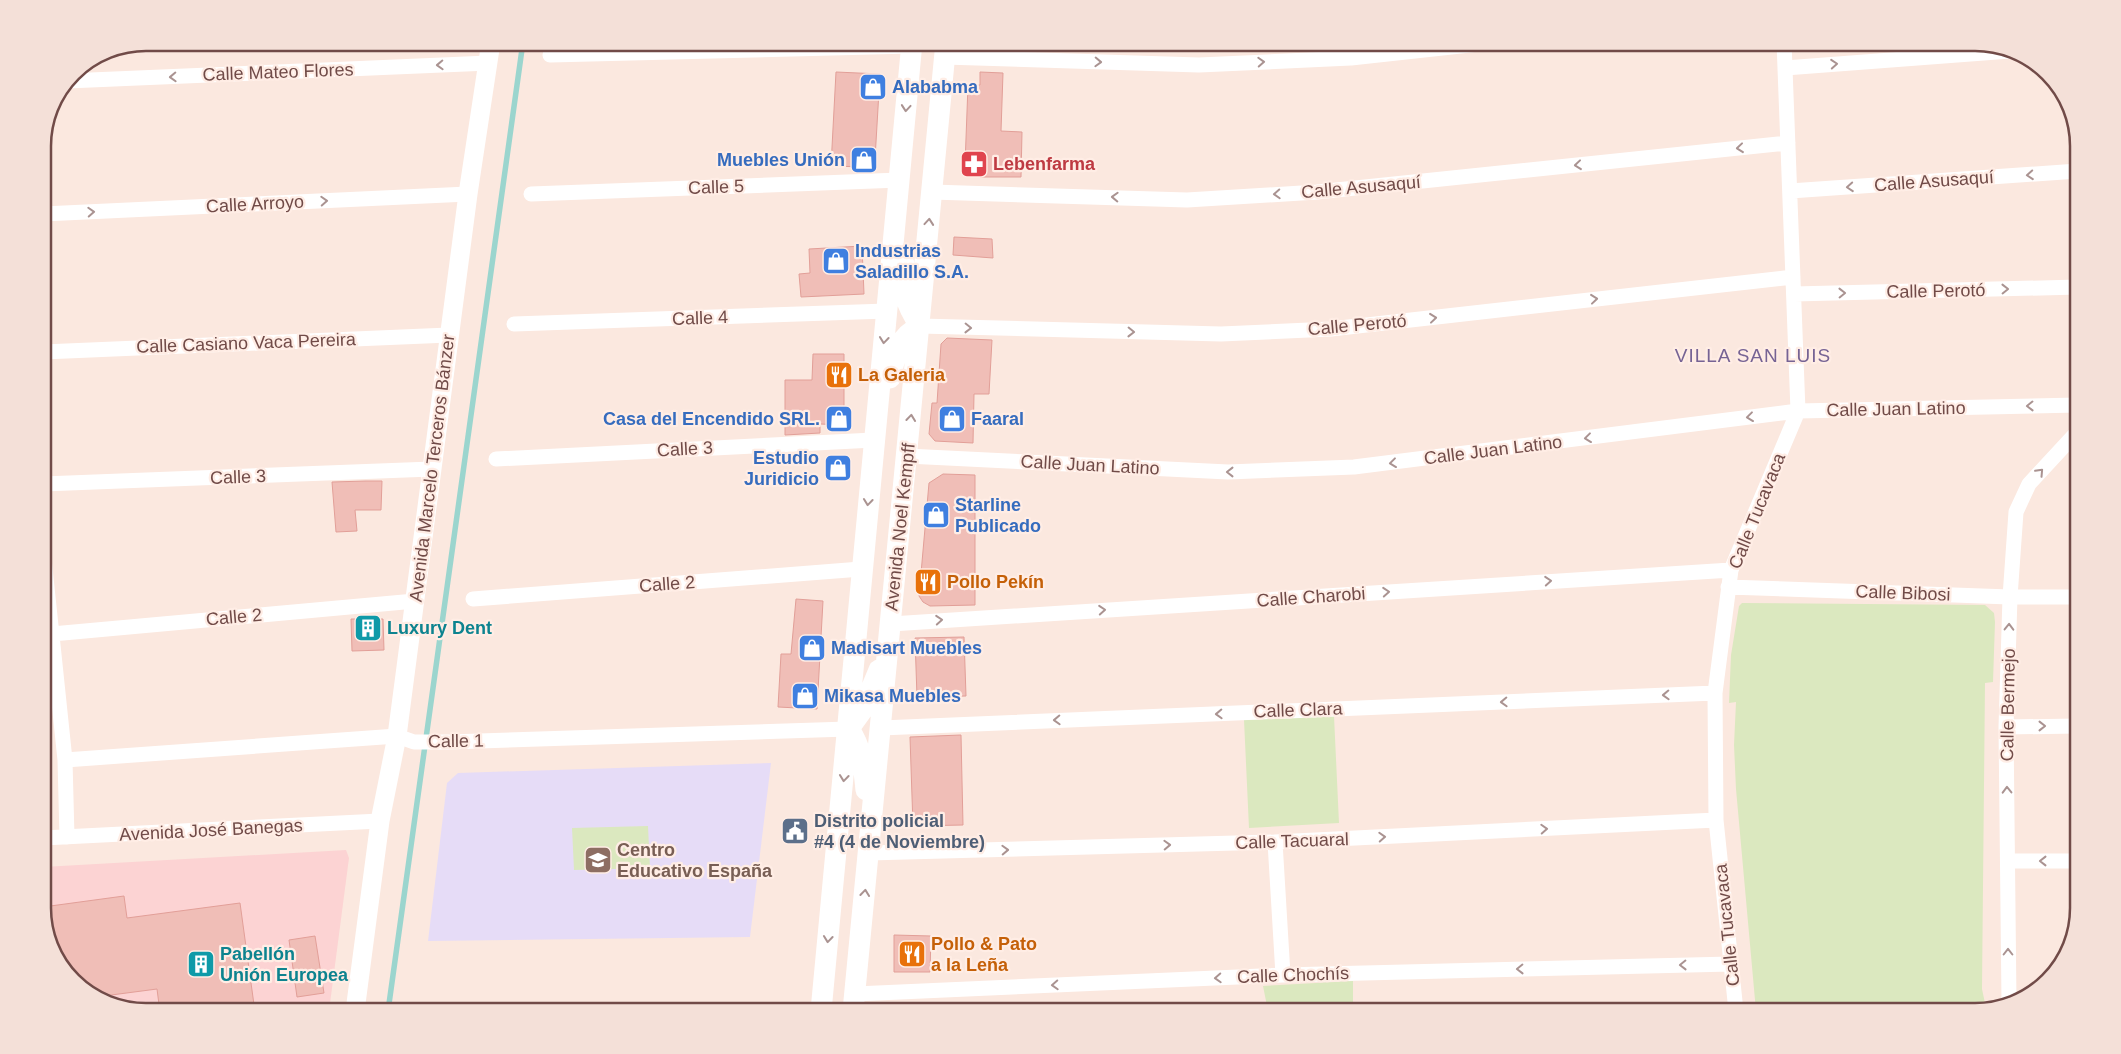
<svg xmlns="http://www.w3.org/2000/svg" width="2121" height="1054" font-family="Helvetica,sans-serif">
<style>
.commercial{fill:#fcd3d3}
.education{fill:#e6dcf7}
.green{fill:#dbe8bf}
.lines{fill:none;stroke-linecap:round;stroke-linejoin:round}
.stream{stroke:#9bd5ce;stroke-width:5.5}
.building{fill:#f0beb7;stroke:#e29f98}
.minor{stroke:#fff;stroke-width:15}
.tertiary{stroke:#fff;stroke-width:19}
.secondary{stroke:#fff;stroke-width:21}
.oneway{stroke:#aa9391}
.labels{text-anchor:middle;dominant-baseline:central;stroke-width:4.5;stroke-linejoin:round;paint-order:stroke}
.street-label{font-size:18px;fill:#714b48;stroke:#ffede5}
.shop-label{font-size:18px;font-weight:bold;fill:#366cbe;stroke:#ffede5;text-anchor:start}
.health-label{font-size:18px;font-weight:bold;fill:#be3a42;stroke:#ffede5;text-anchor:start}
.food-label{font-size:18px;font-weight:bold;fill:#c56008;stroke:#ffede5;text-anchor:start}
.culture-label{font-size:18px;font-weight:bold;fill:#0d838f;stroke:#ffede5;text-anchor:start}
.service-label{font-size:18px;font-weight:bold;fill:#4e5e75;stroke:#ffede5;text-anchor:start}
.education-label{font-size:18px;font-weight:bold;fill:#785e54;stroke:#ffede5;text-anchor:start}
.neighbourhood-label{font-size:19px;letter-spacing:1px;fill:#766394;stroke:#ffede5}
.rim{fill:none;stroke:#714b48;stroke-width:2.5}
</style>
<rect width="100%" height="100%" fill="#fbe8df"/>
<!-- commercial -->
<path class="commercial" d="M346,850L349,858L329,1011H146L101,1001L60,966L43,915V867Z"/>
<!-- education -->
<path class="education" d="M771,763L750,937L428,941L447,783L458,773Z"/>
<!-- green -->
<path class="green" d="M1742,603L1985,605L1994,613L1995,622L1993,682L1985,683L1982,989L1986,1008L1975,1011H1756L1736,789L1734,745L1736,702L1729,703L1731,655L1739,606Z
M1334,716L1339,823L1249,828L1244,720Z
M648,826L650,868L574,870L572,828Z
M1353,981V1011H1268L1263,986Z"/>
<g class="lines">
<!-- stream -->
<path class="stream" d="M388,1011L523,42"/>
</g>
<!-- building -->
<path class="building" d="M836,72L880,74L875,159L865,167L831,166Z
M980,72L1003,73L1001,131L1022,132L1021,177H980V170H969L965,165L968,85H980Z
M954,237L992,239L993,258L953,255Z
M862,246L864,294L801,297L799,274L810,273L809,249Z
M947,338L992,340L989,394H974L973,443L935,441L929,434L932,403H937L941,344Z
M813,354H844V425L820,424V433L785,435V380H812Z
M831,459H846V477H831Z
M943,474L975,475V605L930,606L923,602L919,596L929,483Z
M366,481H382L381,510H355L357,531L336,532L332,482Z
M796,599L823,601L817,709L778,707L781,654H791Z
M351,619H383L384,650L352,651Z
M964,637L966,696L917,697L915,638Z
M961,735L963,825L913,826L910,737Z
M124,896L127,918L240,903L255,1012H160L157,989L96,997L60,966L43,915V907Z
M894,935L931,936L930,972H894Z
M315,936L324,993L297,997L289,940Z"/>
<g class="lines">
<!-- minor -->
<path class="minor" d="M1346,42L1351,58
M550,55L912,46
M944,57L1199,65L1351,58L1497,42
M1785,68L2010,51
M67,81L489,63
M1790,191L2078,171
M932,192L1187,200L1317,192L1788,143
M531,194L900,180
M43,214L468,194
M1794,294L2078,287
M514,324L887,311
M920,326L1221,334L1331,329L1793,277
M43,352L449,335
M907,456L1228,472L1354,467L1798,411L2078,405
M496,459L874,440
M43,484L432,469
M43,549L65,760L67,837
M1728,587L2010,597H2078
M473,599L861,569
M891,624L1731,570
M52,634L415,601
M2006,727L2078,726
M881,728L1715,693
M65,760L397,736L414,742H449L848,729
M43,838L380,821
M1275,842L1283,975
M869,853L1275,842L1716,820
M2008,861H2078
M855,994L1283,975L1731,964
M2009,1001L2006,727L2010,597L2016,512L2029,484L2078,431
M1736,1011L1716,820L1715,693L1731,570L1798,411L1784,42"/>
<!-- tertiary -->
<path class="tertiary" d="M355,1011L380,821L397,736L468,194L491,42"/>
<!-- secondary -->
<path class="secondary" d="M890,378C896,355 897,338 920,326C904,301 903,293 904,264
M850,727L863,709L879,670
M849,729C862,748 864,768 866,790
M821,1011L912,42
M853,1011L946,42"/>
</g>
<!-- one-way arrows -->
<defs><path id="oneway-chevron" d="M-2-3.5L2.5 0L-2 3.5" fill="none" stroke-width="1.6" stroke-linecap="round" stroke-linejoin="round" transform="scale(1.25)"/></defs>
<g class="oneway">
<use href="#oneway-chevron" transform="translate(1098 62) rotate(2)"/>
<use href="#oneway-chevron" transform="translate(1261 62) rotate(-3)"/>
<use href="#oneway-chevron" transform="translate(1834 64) rotate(-4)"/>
<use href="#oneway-chevron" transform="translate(440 65) rotate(178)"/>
<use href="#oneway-chevron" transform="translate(173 77) rotate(178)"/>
<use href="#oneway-chevron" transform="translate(906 108) rotate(95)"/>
<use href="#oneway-chevron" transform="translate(1740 148) rotate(174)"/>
<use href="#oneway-chevron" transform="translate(1578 165) rotate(174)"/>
<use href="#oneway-chevron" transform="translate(2030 175) rotate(176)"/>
<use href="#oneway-chevron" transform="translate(1850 187) rotate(176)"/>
<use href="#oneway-chevron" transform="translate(1277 194) rotate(177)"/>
<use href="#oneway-chevron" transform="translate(1115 197) rotate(-178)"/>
<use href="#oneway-chevron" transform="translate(324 201) rotate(-3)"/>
<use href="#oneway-chevron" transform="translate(91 212) rotate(-3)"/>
<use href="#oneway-chevron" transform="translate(929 222) rotate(-85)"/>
<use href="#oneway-chevron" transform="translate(2005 289) rotate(-1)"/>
<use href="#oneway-chevron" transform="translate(1842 293) rotate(-1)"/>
<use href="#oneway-chevron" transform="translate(1594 299) rotate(-6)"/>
<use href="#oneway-chevron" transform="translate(1433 318) rotate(-6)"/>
<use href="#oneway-chevron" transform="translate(968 328) rotate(1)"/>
<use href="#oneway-chevron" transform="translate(1131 332) rotate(1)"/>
<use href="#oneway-chevron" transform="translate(884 340) rotate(96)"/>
<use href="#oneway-chevron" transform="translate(2030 406) rotate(179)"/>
<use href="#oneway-chevron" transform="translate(1750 417) rotate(173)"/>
<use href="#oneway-chevron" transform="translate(911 418) rotate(-84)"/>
<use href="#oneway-chevron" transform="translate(1588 438) rotate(173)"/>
<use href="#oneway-chevron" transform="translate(1393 463) rotate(173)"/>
<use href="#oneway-chevron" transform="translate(1230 472) rotate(180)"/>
<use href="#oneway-chevron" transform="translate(2040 472) rotate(-47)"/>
<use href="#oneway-chevron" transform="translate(868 502) rotate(96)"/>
<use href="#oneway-chevron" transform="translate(1548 581) rotate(-4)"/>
<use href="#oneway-chevron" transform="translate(1386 592) rotate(-4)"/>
<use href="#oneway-chevron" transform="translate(1102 610) rotate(-4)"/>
<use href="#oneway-chevron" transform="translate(939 620) rotate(-4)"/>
<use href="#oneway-chevron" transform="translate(2009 627) rotate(-89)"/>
<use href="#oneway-chevron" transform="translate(1666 695) rotate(178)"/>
<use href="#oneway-chevron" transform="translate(1504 702) rotate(178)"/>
<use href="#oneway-chevron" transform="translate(1219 714) rotate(178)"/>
<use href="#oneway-chevron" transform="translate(1057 720) rotate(178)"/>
<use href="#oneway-chevron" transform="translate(2042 726)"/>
<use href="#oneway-chevron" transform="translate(844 778) rotate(96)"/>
<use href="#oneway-chevron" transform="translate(2007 790) rotate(-91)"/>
<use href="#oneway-chevron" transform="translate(1544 829) rotate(-3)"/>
<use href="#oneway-chevron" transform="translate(1382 837) rotate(-3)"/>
<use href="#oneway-chevron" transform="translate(1167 845) rotate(-2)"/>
<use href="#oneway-chevron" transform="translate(1005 850) rotate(-2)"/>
<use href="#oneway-chevron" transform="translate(2043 861) rotate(-180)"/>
<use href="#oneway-chevron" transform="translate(865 893) rotate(-84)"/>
<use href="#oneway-chevron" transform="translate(828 939) rotate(96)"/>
<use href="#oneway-chevron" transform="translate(2008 952) rotate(-90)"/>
<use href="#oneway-chevron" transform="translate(1683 965) rotate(179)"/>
<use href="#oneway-chevron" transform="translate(1520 969) rotate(179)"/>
<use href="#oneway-chevron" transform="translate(1218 978) rotate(177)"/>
<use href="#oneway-chevron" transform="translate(1055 985) rotate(177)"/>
</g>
<!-- icons -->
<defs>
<g id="shop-square" transform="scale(1.4375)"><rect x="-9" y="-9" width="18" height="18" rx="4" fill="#3f7fe0" stroke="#ffede5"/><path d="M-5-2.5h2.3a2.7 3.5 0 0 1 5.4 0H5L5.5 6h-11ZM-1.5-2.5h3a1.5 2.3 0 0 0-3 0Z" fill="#fff"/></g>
<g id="pharmacy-square" transform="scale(1.4375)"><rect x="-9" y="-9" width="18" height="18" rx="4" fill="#e0444e" stroke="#ffede5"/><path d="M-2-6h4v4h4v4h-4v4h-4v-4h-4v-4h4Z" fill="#fff"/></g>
<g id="restaurant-square" transform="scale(1.4375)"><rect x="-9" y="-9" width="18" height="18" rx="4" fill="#e8710a" stroke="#ffede5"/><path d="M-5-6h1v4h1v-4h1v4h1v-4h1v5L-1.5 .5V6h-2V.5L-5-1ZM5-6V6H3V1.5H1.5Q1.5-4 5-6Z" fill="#fff"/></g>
<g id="building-square" transform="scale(1.4375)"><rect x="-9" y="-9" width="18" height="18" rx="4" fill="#0f9aa8" stroke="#ffede5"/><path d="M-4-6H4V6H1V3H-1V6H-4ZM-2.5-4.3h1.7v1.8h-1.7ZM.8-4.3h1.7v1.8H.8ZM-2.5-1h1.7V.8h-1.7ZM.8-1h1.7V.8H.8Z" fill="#fff"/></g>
<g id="civic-square" transform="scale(1.4375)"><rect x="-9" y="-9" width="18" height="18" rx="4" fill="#5c6f8a" stroke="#ffede5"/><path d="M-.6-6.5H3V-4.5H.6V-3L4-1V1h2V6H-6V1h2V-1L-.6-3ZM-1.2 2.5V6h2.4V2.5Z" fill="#fff"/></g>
<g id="school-square" transform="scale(1.4375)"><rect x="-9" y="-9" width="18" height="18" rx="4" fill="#8d6e63" stroke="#ffede5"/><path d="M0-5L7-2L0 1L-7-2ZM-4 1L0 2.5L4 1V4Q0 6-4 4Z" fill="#fff"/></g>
</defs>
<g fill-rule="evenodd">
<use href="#shop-square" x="873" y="87"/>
<use href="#shop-square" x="864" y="160"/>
<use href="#pharmacy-square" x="974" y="164"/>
<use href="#shop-square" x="836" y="261"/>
<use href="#restaurant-square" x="839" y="375"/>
<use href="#shop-square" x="839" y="419"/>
<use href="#shop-square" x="952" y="419"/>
<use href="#shop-square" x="838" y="468"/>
<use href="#shop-square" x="936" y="515"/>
<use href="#restaurant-square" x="928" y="582"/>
<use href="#building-square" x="368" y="628"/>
<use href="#shop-square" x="812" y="648"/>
<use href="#shop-square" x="805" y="696"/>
<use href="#civic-square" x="795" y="831"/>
<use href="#school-square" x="598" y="860"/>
<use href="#restaurant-square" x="912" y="954"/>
<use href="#building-square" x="201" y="964"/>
</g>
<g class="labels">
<!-- street labels -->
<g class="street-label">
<text transform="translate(278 72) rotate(-2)">Calle Mateo Flores</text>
<text transform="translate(1934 181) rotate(-4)">Calle Asusaquí</text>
<text transform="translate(716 187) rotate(-2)">Calle 5</text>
<text transform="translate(1361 187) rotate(-5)">Calle Asusaquí</text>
<text transform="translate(255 204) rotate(-3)">Calle Arroyo</text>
<text transform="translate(1936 291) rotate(-1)">Calle Perotó</text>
<text transform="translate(700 318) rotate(-2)">Calle 4</text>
<text transform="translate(1357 325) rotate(-5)">Calle Perotó</text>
<text transform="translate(246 343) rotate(-2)">Calle Casiano Vaca Pereira</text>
<text transform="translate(1896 409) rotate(-1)">Calle Juan Latino</text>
<text transform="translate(685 449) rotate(-3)">Calle 3</text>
<text transform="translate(1493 450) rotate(-7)">Calle Juan Latino</text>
<text transform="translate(1090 465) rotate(3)">Calle Juan Latino</text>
<text transform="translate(432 468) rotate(-83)">Avenida Marcelo Terceros Bánzer</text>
<text transform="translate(238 477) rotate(-2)">Calle 3</text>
<text transform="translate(1757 511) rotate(-68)">Calle Tucavaca</text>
<text transform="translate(900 527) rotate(-84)">Avenida Noel Kempff</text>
<text transform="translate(667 584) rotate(-4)">Calle 2</text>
<text transform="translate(1903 593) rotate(2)">Calle Bibosi</text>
<text transform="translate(1311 597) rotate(-4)">Calle Charobi</text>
<text transform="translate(234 617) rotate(-5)">Calle 2</text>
<text transform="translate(2008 705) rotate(-89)">Calle Bermejo</text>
<text transform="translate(1298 710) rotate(-2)">Calle Clara</text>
<text transform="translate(456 741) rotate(-1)">Calle 1</text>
<text transform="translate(211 830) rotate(-3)">Avenida José Banegas</text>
<text transform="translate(1292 841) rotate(-2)">Calle Tacuaral</text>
<text transform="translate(1727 925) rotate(-96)">Calle Tucavaca</text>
<text transform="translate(1293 975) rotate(-2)">Calle Chochís</text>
</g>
<!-- shop labels -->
<g class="shop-label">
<text x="892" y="87">Alababma</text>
<text x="845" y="160" text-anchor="end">Muebles Unión</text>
<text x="855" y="251">Industrias<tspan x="855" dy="21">Saladillo S.A.</tspan></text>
<text x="820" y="419" text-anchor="end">Casa del Encendido SRL.</text>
<text x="971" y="419">Faaral</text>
<text x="819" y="458" text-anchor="end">Estudio<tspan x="819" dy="21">Juridicio</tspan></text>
<text x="955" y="505">Starline<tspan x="955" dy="21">Publicado</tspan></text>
<text x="831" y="648">Madisart Muebles</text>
<text x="824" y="696">Mikasa Muebles</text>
</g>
<!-- health labels -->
<g class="health-label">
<text x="993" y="164">Lebenfarma</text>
</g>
<!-- food labels -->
<g class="food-label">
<text x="858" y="375">La Galeria</text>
<text x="947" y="582">Pollo Pekín</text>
<text x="931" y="944">Pollo &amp; Pato<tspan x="931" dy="21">a la Leña</tspan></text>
</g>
<!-- culture labels -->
<g class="culture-label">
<text x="387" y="628">Luxury Dent</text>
<text x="220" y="954">Pabellón<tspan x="220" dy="21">Unión Europea</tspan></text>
</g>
<!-- service labels -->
<g class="service-label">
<text x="814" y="821">Distrito policial<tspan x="814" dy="21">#4 (4 de Noviembre)</tspan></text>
</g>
<!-- education labels -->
<g class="education-label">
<text x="617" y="850">Centro<tspan x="617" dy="21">Educativo España</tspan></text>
</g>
<!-- neighbourhood labels -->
<g class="neighbourhood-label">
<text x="1753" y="355">VILLA SAN LUIS</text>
</g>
</g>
<!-- crop -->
<path d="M0 0H2121V1054H0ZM146 51H1975A95 95 0 0 1 2070 146V908A95 95 0 0 1 1975 1003H146A95 95 0 0 1 51 908V146A95 95 0 0 1 146 51Z" fill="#f4e0d8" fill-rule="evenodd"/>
<path class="rim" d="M146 51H1975A95 95 0 0 1 2070 146V908A95 95 0 0 1 1975 1003H146A95 95 0 0 1 51 908V146A95 95 0 0 1 146 51Z"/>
</svg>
